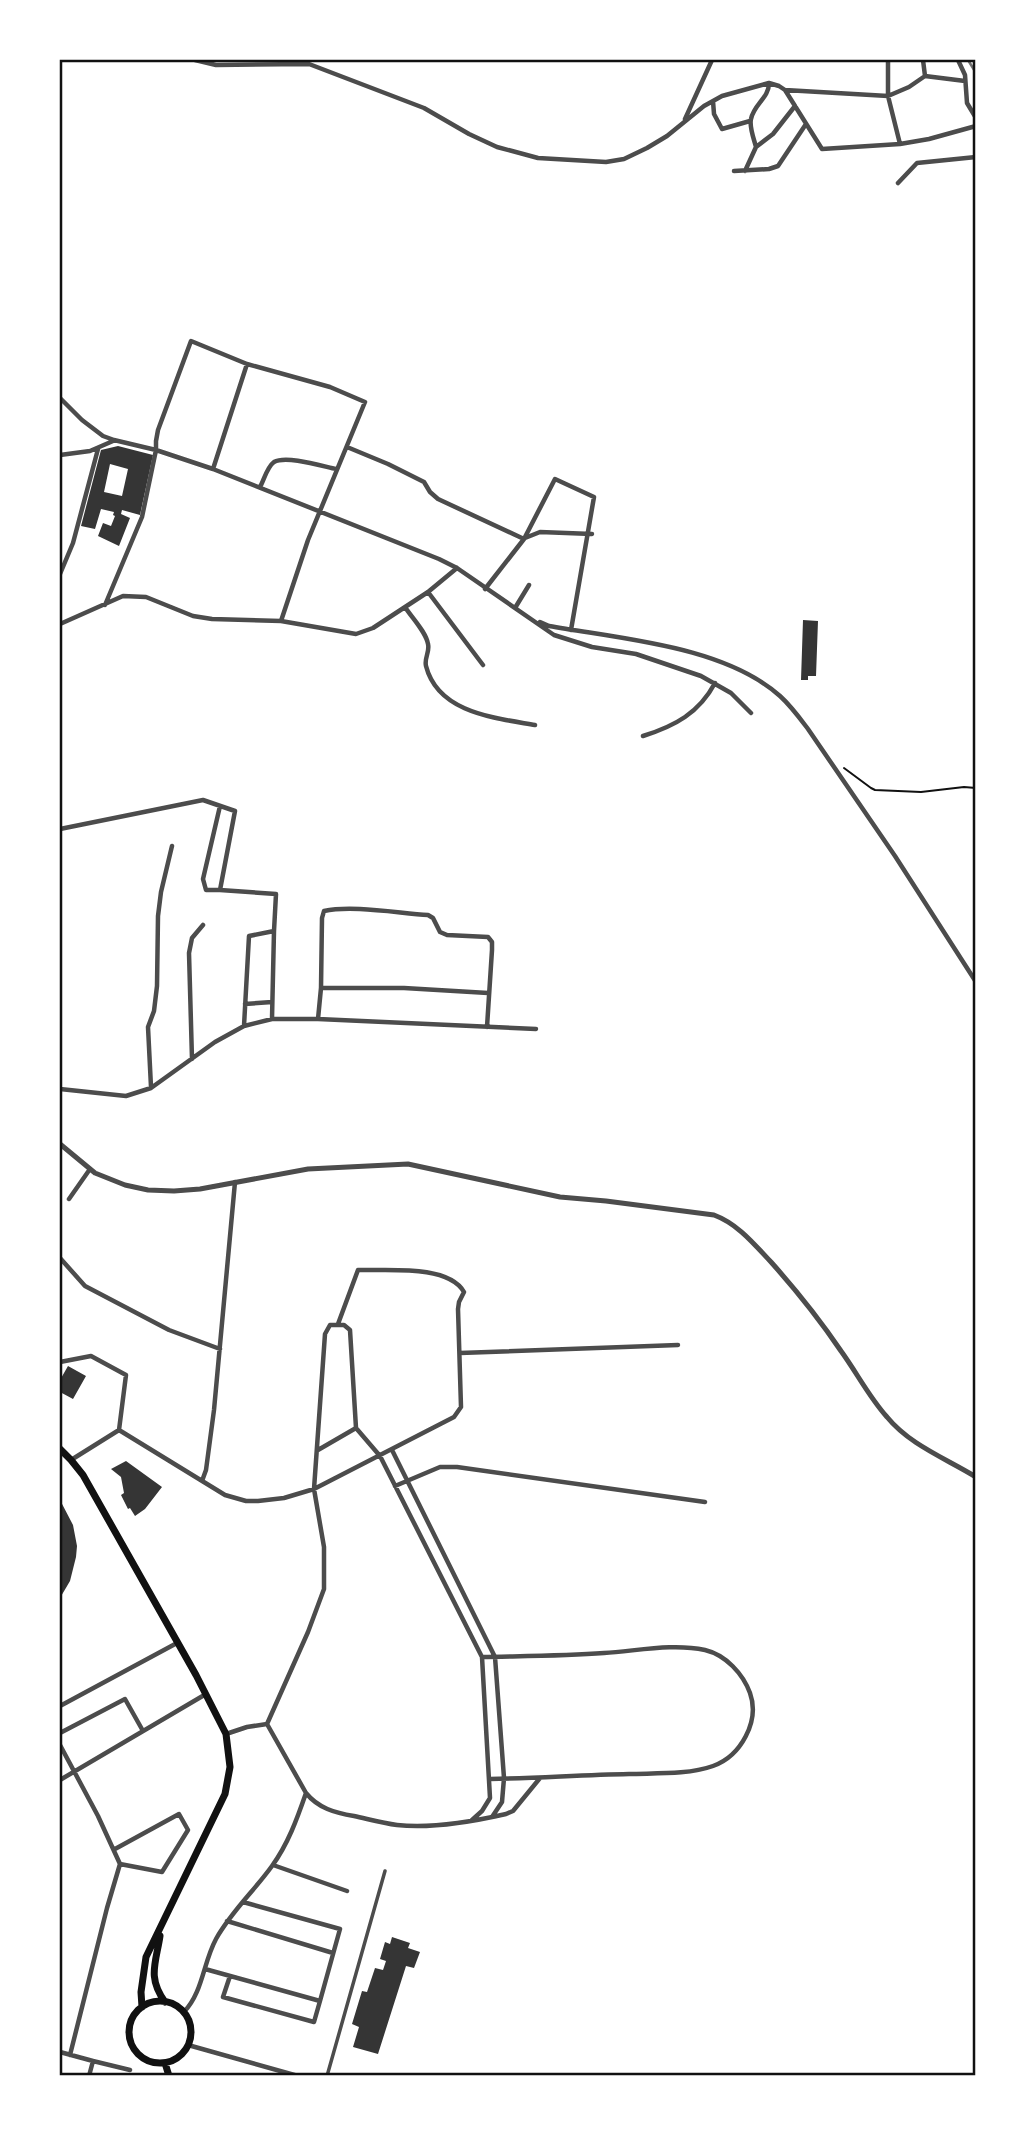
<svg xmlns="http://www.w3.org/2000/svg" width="1035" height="2135" font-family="Merriweather,serif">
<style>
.building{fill:#353535;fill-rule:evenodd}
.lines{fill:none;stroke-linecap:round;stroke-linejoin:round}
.path{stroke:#111;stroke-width:2}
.pedestrian{stroke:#4c4c4c;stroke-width:3.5}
.minor{stroke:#4c4c4c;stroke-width:4.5}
.tertiary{stroke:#4c4c4c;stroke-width:5}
.primary{stroke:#111;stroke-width:7}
.rail{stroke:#707070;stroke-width:2.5}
.neatline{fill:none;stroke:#111;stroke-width:2.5}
</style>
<rect width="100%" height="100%" fill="#fff"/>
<!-- building -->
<path class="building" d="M118,446L153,455L140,515L122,510L121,514L130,518L119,546L98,536L103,523L111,526L115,516L113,515L114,512L101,509L95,529L81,526L101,450ZM110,464L128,469L122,496L104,492Z
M803,620L818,621L816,676H808V680H801Z
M68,1366L86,1376L73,1399L60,1392V1380Z
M126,1461L162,1487L145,1509L135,1516L130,1508L128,1509L121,1495L124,1493L121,1477L111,1469Z
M60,1500L73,1525L77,1546L76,1557L70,1581L60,1598Z
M392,1937L410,1943L408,1948L420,1952L414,1968L406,1966L378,2054L353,2047L359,2027L352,2024L362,1991L367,1992L375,1968L383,1970L386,1961L380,1959L385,1942L390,1944Z"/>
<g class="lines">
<!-- path -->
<path class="path" d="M844,768L871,788L875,790L921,792L964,787L976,788"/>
<!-- pedestrian -->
<path class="pedestrian" d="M327,2076L385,1871"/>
<!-- minor -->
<path class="minor" d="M195,60L216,65L309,64L424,108L469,134L497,147L538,158L606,162L624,159L647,148L667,136L704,106L722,96L769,83L779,86L785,90L822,149L900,144L929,139L976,126
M888,60V96L900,144
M923,60L925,76
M958,60L965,75L967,103L976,118
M785,90L888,96L909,87L925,76L965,81
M713,101L714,114L722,129L750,121
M685,119L712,60
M756,147C754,139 749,127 751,119C754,104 769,98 769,83
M734,171L769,169L778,166L806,124
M745,171L756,147L773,134L795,106
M898,183L917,163L976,157
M60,398L82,420L103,436L114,440L156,450L213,469L439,559L457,568L554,635L592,647L636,654L701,676L731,693L751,713
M347,447L388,464L424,482L430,492L438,499L524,539
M60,455L90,451L113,441
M213,469L247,364
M260,487C264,480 267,467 274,462C286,455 322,466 336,469
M525,538L540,532L592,534
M60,574L73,543L98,449
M485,589L524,539L555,479L594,497L571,630
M428,592L483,665
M105,605L142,517L156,450V441L158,430L191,341L247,364L330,387L365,402L308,540L281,621
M405,607C412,618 426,632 428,644C430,652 424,658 426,666C438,713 495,718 535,725
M515,608L529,585
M540,622L549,626C621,639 724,646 780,696C791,706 799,717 808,729L895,856L976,982
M60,624L123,596L146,597L193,616L212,619L281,621L356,634L373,628L428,592L457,568
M643,736C675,726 699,713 715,683
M60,829L203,800L235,811L220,890H206L203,879L220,806
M220,890L276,894L274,931
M321,988H404L488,993
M245,1004L272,1002
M318,1019L321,988L322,918L324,911C352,905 397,913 428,915L433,918L440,932L447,935L488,937L492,942V950L487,1027
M244,1026L249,936L274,931L272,1019
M192,1059L189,953L192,938L203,925
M151,1087L148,1027L154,1011L157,986L158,916L161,892L172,846
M60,1089L126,1096L151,1088L215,1042L244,1026L272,1019H318L536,1029
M69,1199L90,1169
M60,1258L85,1286L169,1330L220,1349
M460,1353L678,1345
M60,1362L91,1356L126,1375L119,1430
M318,1450L356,1428
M392,1450L495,1657L504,1778L502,1802L492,1817
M71,1460L119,1430L225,1495L246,1501H258L284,1498L314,1489L454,1417L461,1407L458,1309L459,1302L464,1292C448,1264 386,1271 358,1270L338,1324
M202,1481L206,1470L214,1410L235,1182
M395,1486L440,1467H457L705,1502
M482,1657C523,1656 564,1656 604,1653C637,1651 673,1643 705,1650C726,1655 743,1674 750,1693C760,1721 741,1756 713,1766C688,1775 655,1773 629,1774C583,1775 537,1778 490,1779
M60,1706L177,1643
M267,1724L306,1793C318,1808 335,1813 354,1816C368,1819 382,1823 397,1825C432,1829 471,1822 506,1814L513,1811L540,1778
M60,1733L125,1699L143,1731
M226,1734L247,1727L267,1724L308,1632L324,1589V1547L314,1489L325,1334L330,1325H344L350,1330L356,1428L380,1456L482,1657L490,1798L482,1811L472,1820
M60,1745L98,1816L120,1864L107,1908L70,2055
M60,1780L206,1694
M115,1849L179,1814L188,1830L162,1872L120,1864
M273,1865L347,1891
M227,1921L333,1953
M205,1969L320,2001L340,1929L243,1902
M230,1976L223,1997L314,2022L320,2001
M184,2012C203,1992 203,1963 216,1939C231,1912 254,1891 272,1866C288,1844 297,1819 306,1793
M188,2045L298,2076
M60,2052L93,2061L89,2076
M93,2061L130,2070"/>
<!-- tertiary -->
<path class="tertiary" d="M60,1144L95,1173L125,1185L148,1190L174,1191L200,1189L308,1169L408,1164L560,1197L606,1201L714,1215C738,1224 754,1244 771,1262C796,1290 820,1320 841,1351C857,1373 869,1397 887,1417C910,1445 945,1458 976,1477"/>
<!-- primary -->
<path class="primary" d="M60,1449L71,1460L83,1475L196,1675L226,1734L230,1767L225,1794L146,1957L141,1992L142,2007
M160,1936C156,1963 147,1977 165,2002
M129 2032a31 31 0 1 1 62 0a31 31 0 1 1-62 0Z
M165,2063L169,2076"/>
<!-- rail -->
<path class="rail" d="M968,60L976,73"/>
</g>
<!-- border -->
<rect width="1035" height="2135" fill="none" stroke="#ffffff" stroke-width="122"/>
<rect x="61" y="61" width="913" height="2013" class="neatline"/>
</svg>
